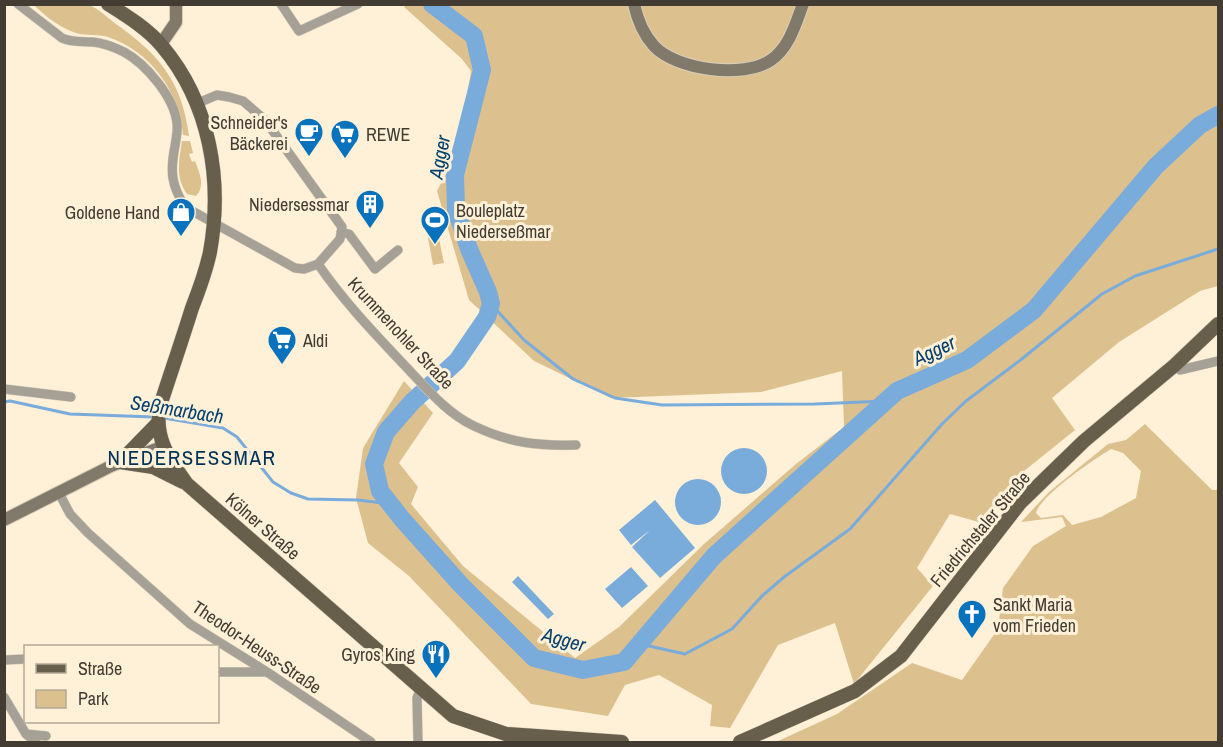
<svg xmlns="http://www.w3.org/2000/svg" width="1223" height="747" font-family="'Archivo Narrow',sans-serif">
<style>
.green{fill:#dcc18f;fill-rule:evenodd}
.water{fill:#79abdb}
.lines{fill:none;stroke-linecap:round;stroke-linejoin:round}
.stream{stroke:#79abdb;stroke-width:3}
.river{stroke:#79abdb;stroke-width:18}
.minor-casing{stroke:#d8cdb7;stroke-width:10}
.secondary-casing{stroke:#d8cdb7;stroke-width:14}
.primary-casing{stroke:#d8cdb7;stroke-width:15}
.minor{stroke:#a6a196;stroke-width:9}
.secondary{stroke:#81796a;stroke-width:12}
.primary{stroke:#675e4c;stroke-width:14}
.labels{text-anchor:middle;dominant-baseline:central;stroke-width:6;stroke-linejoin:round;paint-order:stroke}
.poi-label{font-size:18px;fill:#423c33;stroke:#fef1d8;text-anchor:end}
.street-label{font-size:18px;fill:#423c33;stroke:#fef1d8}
.water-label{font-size:20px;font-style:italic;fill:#06406d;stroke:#fef1d8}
.quarter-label{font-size:21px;letter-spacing:1.5px;fill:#043256;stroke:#fef1d8}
</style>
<rect width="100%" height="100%" fill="#fef1d8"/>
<!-- green -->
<path class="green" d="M34,5C46,4 79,2 89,5C99,9 108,18 116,24C160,55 182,82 189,136L183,135C180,92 150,51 108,37C98,34 86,36 76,33C60,28 45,16 34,5Z
M406,5H1218V286L1200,291L1119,342L1052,398L1075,430L1013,480L986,524L950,514L917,568L933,586L854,684L835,623L778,645L730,728L710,726L712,705L659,675L625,685L608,716L531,704L409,576L368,543L356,498L363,448L404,381L433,413L399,463L418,487L411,504L463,566L575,658L619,627L704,544L796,464L844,427L842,371L761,392L611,398L534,361L469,300L437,191L452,162L461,135L471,71L462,59L404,7Z
M182,141H190L193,153L189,154L192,162L195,161C199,172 206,186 196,196L187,194C175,177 179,161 182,141Z
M436,224L444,263L433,265L426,227Z
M1145,424L1212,490H1218V742H776L837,714L912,663L962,680L998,629L1003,588L1033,546L1066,526L1062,517L1021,522L1049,492L1108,444L1126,440ZM1111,449L1123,453L1141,471L1136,498L1101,517L1072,525L1063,515L1041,518L1036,513C1041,495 1093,460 1111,449Z"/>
<!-- water -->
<path class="water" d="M721 471a23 23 0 1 1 46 0a23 23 0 1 1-46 0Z
M675 502a23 23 0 1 1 46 0a23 23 0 1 1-46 0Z
M655,500L695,548L660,578L632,547L650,530L631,545L619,530Z
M631,567L648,586L622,608L605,589Z
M518,576L554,614L548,619L512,582Z"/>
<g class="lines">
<!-- stream -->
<path class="stream" d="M491,304L524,340L573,379L615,398L662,405L815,404L886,401
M4,402L10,401L70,414L154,417
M164,418L223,428L237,437L273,482L291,493L308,499L358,500L391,504
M640,644L685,654L732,629L762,596L784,577L850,529L942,424L966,401L1023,358L1102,294L1135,276L1218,249"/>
<!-- river -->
<path class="river" d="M432,4L474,36L482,70L455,175L456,209L469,249L488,292L491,304L487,317L457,361L412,402L386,432L374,464L380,491L402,519L461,585L534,658L583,670L624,662L714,556L897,391L967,360L1034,310L1156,166L1200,125L1218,115"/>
<!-- minor casing -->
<g class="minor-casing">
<path id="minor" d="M18,4L62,38C72,43 83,41 93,42C104,43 114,47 124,52C146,64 174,97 177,123C178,131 176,139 175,146C170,171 171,185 185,207L295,268L304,269L318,264
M281,4L299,31L358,4
M198,103L217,95L229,97L243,101L265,120L342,227L340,239L318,264
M341,232L349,234L375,269L398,250
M318,264C344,302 377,336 408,369C427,389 448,414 474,426C510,443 537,446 576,445
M1175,365L1180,370L1218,361
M4,389L71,397
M59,493L70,514L88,533L190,624L267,672L371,742
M4,660L26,659
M218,672H267
M4,697L26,734L36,742
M26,734L46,736
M418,742L417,698L421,688"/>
</g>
<!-- secondary casing -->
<g class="secondary-casing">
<path id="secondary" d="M634,4C637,18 644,35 654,46C676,70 744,79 771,60C789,48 796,23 803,4
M161,44L176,22V4
M4,520L111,466L164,446"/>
</g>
<!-- primary casing -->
<g class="primary-casing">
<path id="primary" d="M108,4C127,16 148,29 162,46C210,103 223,180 210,252C206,271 199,290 192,308C182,340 171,372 161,403C152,435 169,459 187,484L453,716L506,734L622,742
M120,462L153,467L183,482
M120,462L157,424
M740,742L855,691L901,656L1020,503L1084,441L1175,365L1218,324"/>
</g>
<!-- minor -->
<use href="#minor" class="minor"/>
<!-- secondary -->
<use href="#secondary" class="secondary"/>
<!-- primary -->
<use href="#primary" class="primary"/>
</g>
<!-- icons -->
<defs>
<g id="cafe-pin" transform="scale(1.5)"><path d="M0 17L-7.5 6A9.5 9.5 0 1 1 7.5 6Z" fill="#0872bd" stroke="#fef1d8"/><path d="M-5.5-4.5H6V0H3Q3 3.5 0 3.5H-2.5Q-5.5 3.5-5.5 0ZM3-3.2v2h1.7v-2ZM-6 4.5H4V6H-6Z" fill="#fff"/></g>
<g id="supermarket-pin" transform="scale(1.5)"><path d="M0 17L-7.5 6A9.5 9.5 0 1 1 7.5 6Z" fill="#0872bd" stroke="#fef1d8"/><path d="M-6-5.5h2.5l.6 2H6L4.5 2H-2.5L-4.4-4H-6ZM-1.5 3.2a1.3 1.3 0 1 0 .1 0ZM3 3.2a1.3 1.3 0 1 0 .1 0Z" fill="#fff"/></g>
<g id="building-pin" transform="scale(1.5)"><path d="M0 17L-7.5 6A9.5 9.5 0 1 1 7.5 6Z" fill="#0872bd" stroke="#fef1d8"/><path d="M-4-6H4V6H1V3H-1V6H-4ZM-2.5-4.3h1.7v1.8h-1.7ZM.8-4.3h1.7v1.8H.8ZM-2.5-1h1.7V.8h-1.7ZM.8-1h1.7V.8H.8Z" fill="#fff"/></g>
<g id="shop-pin" transform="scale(1.5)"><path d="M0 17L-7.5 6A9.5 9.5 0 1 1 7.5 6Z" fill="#0872bd" stroke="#fef1d8"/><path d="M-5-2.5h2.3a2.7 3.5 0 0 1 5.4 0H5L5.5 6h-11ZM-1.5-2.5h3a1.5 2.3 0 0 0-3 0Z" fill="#fff"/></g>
<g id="stadium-pin" transform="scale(1.5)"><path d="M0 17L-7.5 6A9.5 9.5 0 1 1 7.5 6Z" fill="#0872bd" stroke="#fef1d8"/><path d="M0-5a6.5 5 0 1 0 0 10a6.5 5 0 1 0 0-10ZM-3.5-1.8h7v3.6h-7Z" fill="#fff"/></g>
<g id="church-pin" transform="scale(1.5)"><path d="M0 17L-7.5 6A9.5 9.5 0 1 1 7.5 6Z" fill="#0872bd" stroke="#fef1d8"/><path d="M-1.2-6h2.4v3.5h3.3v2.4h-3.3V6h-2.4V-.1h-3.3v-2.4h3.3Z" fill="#fff"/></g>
<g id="restaurant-pin" transform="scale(1.5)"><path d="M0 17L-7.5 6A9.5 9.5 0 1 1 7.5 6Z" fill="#0872bd" stroke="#fef1d8"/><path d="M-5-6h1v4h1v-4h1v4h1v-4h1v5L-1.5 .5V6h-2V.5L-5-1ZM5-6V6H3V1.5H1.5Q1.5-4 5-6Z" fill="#fff"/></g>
</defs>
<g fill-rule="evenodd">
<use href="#cafe-pin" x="309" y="132"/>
<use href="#supermarket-pin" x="345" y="134"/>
<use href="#building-pin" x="370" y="204"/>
<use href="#shop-pin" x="181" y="212"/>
<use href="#stadium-pin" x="435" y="220"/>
<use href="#supermarket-pin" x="282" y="340"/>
<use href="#church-pin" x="972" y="614"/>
<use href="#restaurant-pin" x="436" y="654"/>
</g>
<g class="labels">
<!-- poi labels -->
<g class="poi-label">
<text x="288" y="122">Schneider's<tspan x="288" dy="21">Bäckerei</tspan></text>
<text x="366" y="134" text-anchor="start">REWE</text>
<text x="349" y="204">Niedersessmar</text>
<text x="456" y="210" text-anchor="start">Bouleplatz<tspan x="456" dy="21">Niederseßmar</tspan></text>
<text x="160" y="212">Goldene Hand</text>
<text x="303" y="340" text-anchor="start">Aldi</text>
<text x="993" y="604" text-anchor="start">Sankt Maria<tspan x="993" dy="21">vom Frieden</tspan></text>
<text x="415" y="654">Gyros King</text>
</g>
<!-- street labels -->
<g class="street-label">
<text transform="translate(401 333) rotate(47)">Krummenohler Straße</text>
<text transform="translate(263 526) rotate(41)">Kölner Straße</text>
<text transform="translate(980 529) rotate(-50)">Friedrichstaler Straße</text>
<text transform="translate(257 647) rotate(34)">Theodor-Heuss-Straße</text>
</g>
<!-- water labels -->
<g class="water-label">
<text transform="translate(439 157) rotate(-80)">Agger</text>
<text transform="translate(934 350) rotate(-25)">Agger</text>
<text transform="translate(177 409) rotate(9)">Seßmarbach</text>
<text transform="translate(564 639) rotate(15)">Agger</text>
</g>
<!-- quarter labels -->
<g class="quarter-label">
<text x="192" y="457">NIEDERSESSMAR</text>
</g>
</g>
<!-- border -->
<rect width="1223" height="747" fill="none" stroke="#423c33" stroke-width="12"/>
<!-- legend -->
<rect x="24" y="645" width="195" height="78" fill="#fef1d8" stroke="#b3a996" stroke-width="1.5"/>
<rect x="36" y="664" width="30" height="9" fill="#675e4c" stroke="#b3a996" stroke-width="1.5"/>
<text x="78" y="675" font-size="18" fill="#423c33">Straße</text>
<rect x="36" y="690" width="30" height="18" fill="#dcc18f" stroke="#b3a996" stroke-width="1.5"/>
<text x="78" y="705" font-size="18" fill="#423c33">Park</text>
</svg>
